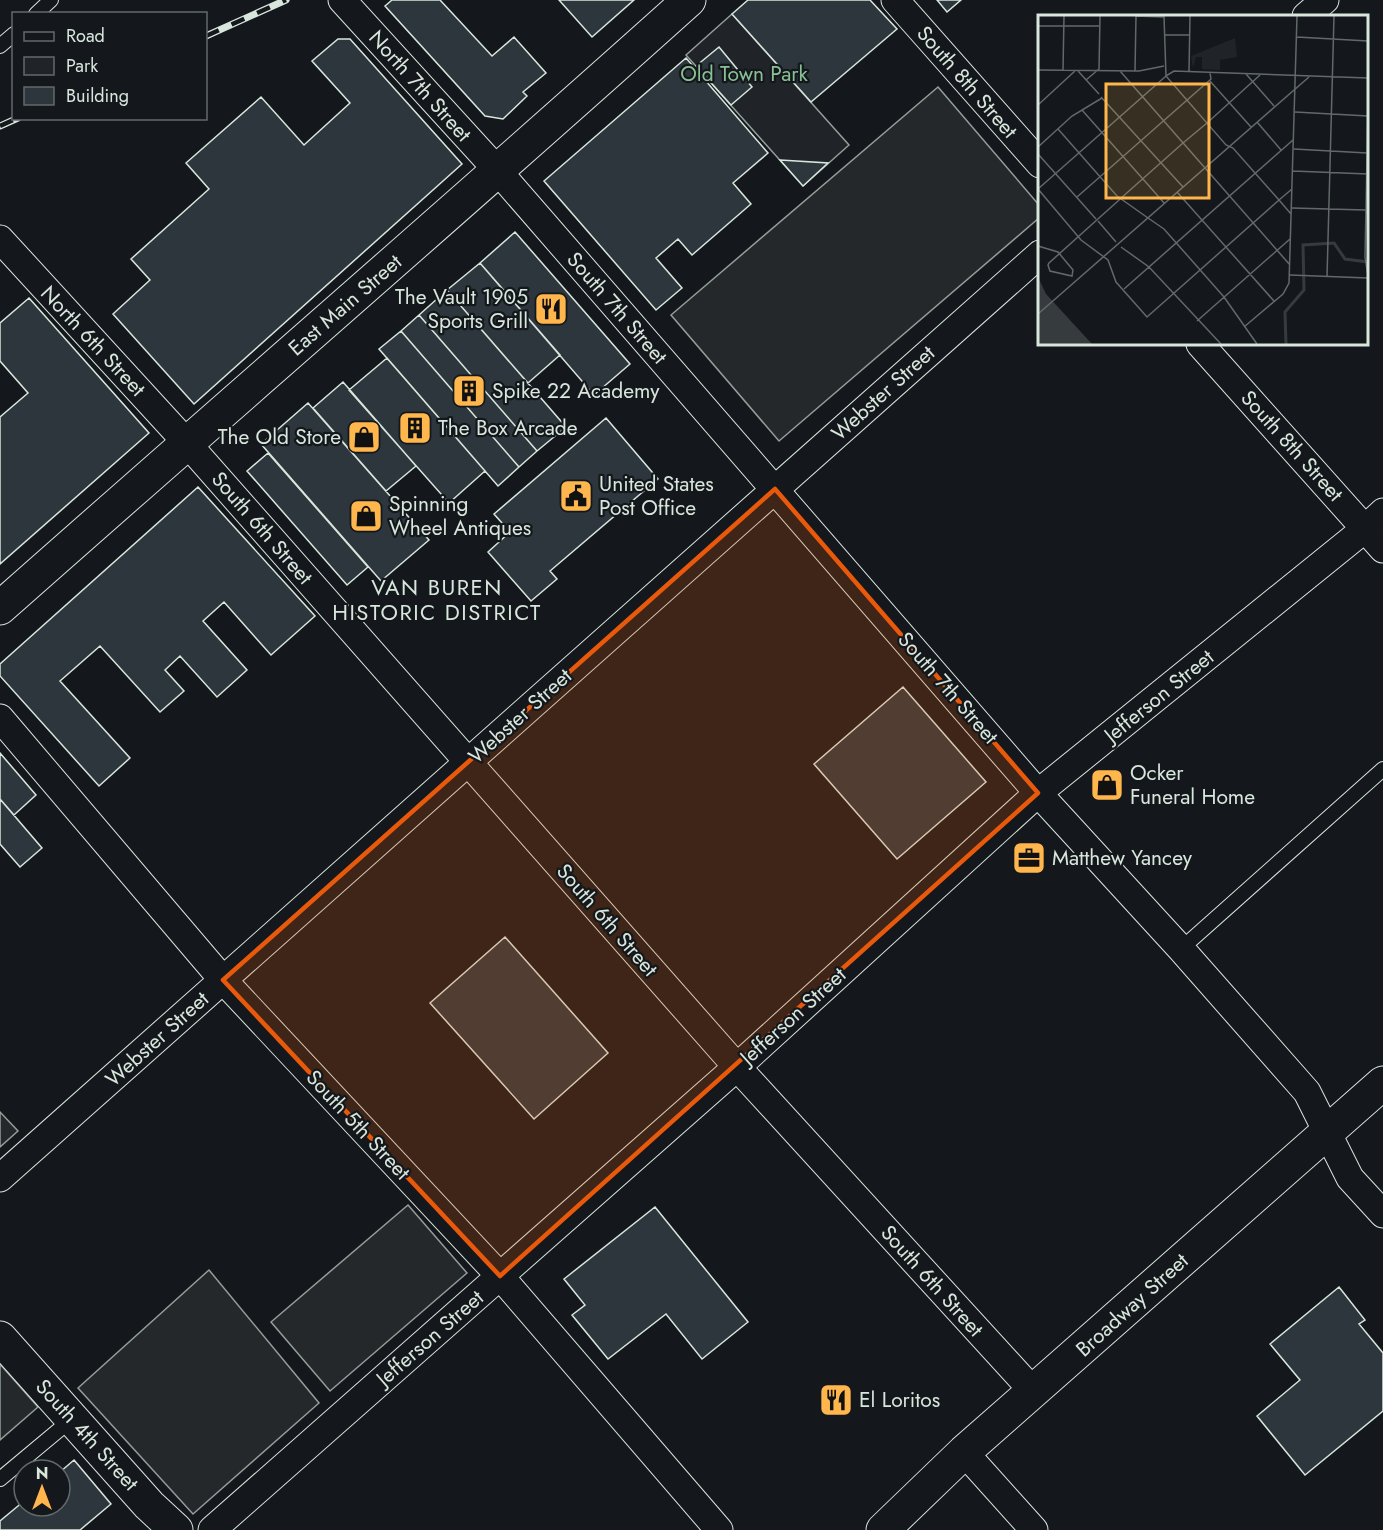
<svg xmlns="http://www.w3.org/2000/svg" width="1383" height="1530" font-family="Jost,sans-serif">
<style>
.green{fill:#202428;stroke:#939e99;stroke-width:1.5}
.parking{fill:#24282b;stroke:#939e99;stroke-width:1.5}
.building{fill:#2c363c;stroke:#d8e6dc;stroke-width:1.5}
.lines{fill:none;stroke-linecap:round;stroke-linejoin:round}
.lane-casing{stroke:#d8e6dc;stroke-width:16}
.street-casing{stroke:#d8e6dc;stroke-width:29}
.secondary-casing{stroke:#d8e6dc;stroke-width:35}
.primary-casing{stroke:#d8e6dc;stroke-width:35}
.lane{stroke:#14181c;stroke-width:14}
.street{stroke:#14181c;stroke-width:27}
.secondary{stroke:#14181c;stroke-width:33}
.primary{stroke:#14181c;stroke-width:33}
.rail-casing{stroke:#d8e6dc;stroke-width:7}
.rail{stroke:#14181c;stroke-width:4.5;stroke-dasharray:14;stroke-linecap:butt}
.marked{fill:#e8590c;fill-opacity:0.2;stroke:#e8590c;stroke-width:4.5;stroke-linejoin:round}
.labels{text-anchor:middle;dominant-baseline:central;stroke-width:4.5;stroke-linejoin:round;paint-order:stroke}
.park-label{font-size:21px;fill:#8ac095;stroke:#14181c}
.street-label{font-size:21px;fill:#d8e6dc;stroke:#14181c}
.poi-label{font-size:21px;fill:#d8e6dc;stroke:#14181c;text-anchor:start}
.neighbourhood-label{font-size:22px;letter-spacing:1.5px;fill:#d8e6dc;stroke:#14181c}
.inset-river{fill:none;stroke:#363b3e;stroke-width:3}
.inset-road{fill:none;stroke:#626a69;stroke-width:1.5}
.view{fill:#ffb74d;fill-opacity:0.15;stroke:#ffb74d;stroke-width:3}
.inset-edge{fill:none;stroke:#d8e6dc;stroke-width:3}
</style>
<rect width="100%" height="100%" fill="#14181c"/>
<!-- green -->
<path class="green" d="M732,14L849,145L803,186L686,55Z"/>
<!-- parking -->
<path class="parking" d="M938,87L1039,205V218L779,441L671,315Z
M0,1112L18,1131L0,1147Z
M408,1205L467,1273L330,1391L271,1322Z
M209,1270L319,1403L193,1514L78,1388Z
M0,1364L38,1407L0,1440Z"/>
<!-- building -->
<path class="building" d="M392,0H440L492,56L514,37L546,73L523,92L527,96L503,119L485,116L385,6Z
M559,0H634L592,37Z
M748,0H870L897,29L811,102L732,14Z
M937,0H961L947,12Z
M338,39H350L462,164L194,404L113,314L150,280L131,259L209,189L186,163L261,97L304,145L350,103L312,61Z
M719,47L752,87L731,105L696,66Z
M686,58L768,153L733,183L751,204L692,255L678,239L656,258L682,288L656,310L544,181Z
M780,160L828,163L803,186Z
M515,232L630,364L594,395L480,263Z
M480,263L560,355L528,383L447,290Z
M447,290L566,427L537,451L419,315Z
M29,298L149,433L0,564V417L28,393L0,361V323Z
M419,315L537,451L519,467L401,331Z
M401,331L519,467L498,486L379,349Z
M387,358L485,471L449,503L349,390Z
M343,382L416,466L386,491L313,408Z
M308,403L429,540L381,581L261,444Z
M606,418L658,479L550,571L557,579L531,601L488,552L510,532L494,514Z
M268,453L368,567L347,585L247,471Z
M198,487L315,616L271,655L224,602L203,621L247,670L217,697L180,656L165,670L184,691L160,712L100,646L60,681L130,758L99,786L0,676V664Z
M903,687L986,782L897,859L814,764Z
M0,753L36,795L14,815L0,799Z
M0,799L42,848L20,867L0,844Z
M505,937L608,1053L534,1119L430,1003Z
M655,1207L748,1322L702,1359L666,1314L608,1359L572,1315L585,1305L564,1279Z
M1339,1287L1365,1320L1359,1324L1383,1353V1411L1305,1475L1257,1416L1300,1380L1270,1344Z
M74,1460L111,1504L80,1530H0V1521L24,1501V1506H60V1472Z"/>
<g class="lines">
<!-- lane casing -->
<g class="lane-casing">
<path id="lane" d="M36,14L51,0
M0,46L14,34
M1181,949L1383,769
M0,1479L72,1419"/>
</g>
<!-- street casing -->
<g class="street-casing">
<path id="street" d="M342,0L498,171L1038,793L1181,949L1307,1092L1350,1178L1383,1214
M895,0L1040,164
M1306,16L1325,0
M0,239L186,442L737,1067L1034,1392
M1200,344L1383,549
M0,718L223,980L500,1276L719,1530
M0,1178L1040,254
M964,1452L1034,1530
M212,1530L737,1067L1038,793L1366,528L1383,512"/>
</g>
<!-- secondary casing -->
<g class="secondary-casing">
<path id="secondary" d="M0,608C229,405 461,205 689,0
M0,1338L149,1505L176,1530"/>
</g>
<!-- primary casing -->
<g class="primary-casing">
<path id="primary" d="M883,1530L964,1452L1383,1083"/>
</g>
<!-- lane -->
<use href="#lane" class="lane"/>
<!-- street -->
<use href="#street" class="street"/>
<!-- secondary -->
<use href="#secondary" class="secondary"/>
<!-- primary -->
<use href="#primary" class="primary"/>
<!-- rail casing -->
<g class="rail-casing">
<path id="rail" d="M206,36L286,0
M0,126L18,118"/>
</g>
<!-- rail -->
<use href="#rail" class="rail"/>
</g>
<!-- marked area -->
<path class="marked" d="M775,489L1038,793L500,1276L223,980Z"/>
<!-- icons -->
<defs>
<g id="restaurant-square" transform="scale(1.725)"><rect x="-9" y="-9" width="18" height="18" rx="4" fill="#ffb74d" stroke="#14181c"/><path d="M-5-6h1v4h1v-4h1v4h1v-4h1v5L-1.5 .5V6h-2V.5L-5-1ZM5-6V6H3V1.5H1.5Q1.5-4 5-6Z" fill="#111"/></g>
<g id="building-square" transform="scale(1.725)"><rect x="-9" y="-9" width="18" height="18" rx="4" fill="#ffb74d" stroke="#14181c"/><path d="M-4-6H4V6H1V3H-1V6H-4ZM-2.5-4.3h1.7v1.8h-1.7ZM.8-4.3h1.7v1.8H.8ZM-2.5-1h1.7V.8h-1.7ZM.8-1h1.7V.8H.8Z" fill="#111"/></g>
<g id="shop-square" transform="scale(1.725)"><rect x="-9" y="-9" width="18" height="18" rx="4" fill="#ffb74d" stroke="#14181c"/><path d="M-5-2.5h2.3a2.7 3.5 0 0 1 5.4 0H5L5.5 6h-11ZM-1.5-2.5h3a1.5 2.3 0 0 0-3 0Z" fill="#111"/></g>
<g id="civic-square" transform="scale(1.725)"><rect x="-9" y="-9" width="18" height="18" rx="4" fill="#ffb74d" stroke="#14181c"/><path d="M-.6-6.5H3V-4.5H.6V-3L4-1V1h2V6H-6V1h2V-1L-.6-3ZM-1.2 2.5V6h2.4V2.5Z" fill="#111"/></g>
<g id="office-square" transform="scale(1.725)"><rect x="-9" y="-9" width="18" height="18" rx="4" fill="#ffb74d" stroke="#14181c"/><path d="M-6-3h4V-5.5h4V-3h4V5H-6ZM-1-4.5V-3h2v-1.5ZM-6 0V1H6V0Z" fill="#111"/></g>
</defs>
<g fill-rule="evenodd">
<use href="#restaurant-square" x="551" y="309"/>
<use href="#building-square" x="469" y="391"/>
<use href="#building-square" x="415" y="428"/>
<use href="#shop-square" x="364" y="437"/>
<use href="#civic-square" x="576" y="496"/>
<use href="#shop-square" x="366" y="516"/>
<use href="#shop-square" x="1107" y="785"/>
<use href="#office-square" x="1029" y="858"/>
<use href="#restaurant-square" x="836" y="1400"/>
</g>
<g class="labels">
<!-- park labels -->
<g class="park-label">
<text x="744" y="74">Old Town Park</text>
</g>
<!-- street labels -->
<g class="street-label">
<text transform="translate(967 82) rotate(49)">South 8th Street</text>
<text transform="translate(420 86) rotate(48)">North 7th Street</text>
<text transform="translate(345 305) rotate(-41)">East Main Street</text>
<text transform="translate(617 308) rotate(49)">South 7th Street</text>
<text transform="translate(93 341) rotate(47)">North 6th Street</text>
<text transform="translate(883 393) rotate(-42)">Webster Street</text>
<text transform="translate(1292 446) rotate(48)">South 8th Street</text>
<text transform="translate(262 528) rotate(49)">South 6th Street</text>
<text transform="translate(948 688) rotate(49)">South 7th Street</text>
<text transform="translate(1159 696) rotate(-39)">Jefferson Street</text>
<text transform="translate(520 716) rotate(-42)">Webster Street</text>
<text transform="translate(607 920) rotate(49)">South 6th Street</text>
<text transform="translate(793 1016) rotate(-42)">Jefferson Street</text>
<text transform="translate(157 1039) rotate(-42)">Webster Street</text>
<text transform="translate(358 1125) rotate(47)">South 5th Street</text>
<text transform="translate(932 1281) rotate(48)">South 6th Street</text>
<text transform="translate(1132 1305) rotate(-42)">Broadway Street</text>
<text transform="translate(430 1338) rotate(-41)">Jefferson Street</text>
<text transform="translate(87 1435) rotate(48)">South 4th Street</text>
</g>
<!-- poi labels -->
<g class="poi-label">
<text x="528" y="297" text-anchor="end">The Vault 1905<tspan x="528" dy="24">Sports Grill</tspan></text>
<text x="492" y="391">Spike 22 Academy</text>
<text x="438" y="428">The Box Arcade</text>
<text x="341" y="437" text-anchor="end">The Old Store</text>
<text x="599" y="484">United States<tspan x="599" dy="24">Post Office</tspan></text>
<text x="389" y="504">Spinning<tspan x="389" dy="24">Wheel Antiques</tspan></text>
<text x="1130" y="773">Ocker<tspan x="1130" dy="24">Funeral Home</tspan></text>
<text x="1052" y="858">Matthew Yancey</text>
<text x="859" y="1400">El Loritos</text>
</g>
<!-- neighbourhood labels -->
<g class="neighbourhood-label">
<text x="437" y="587">VAN BUREN<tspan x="437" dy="25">HISTORIC DISTRICT</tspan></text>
</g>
</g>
<!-- overview -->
<g transform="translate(1038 15)">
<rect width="330" height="330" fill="#14181c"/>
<path d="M197,23L199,42L182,45V55L164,54V42H158L155,53L153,41Z" fill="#202428"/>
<path d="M0,262L8,279L54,329H0Z" fill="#363b3e"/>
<path class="inset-river" d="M248,329L247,297L266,275L265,230L296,228L307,244L330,247"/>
<path class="inset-road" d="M98,1L126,2M126,1L128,61L136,56L330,63M0,11H61M127,20H152M259,22L330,26M0,55L101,56L126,51M25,55L26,1M40,56L61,79M82,56L252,250M97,56L98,1M151,56L152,1M208,59L236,91M48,65L61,54L62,1M171,65L213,112M63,82L145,172M0,90L38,55M330,92L327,242L330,261M44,95L127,189M257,97L330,101M219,107L243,135M20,114L79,181L110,203M0,132L34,101L64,83M256,134L329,138M0,139L58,204M255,156L330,159M139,177L236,286M39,182L173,64L172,58M254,193L327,195L330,199M253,199L241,185L217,158L195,133L188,130L128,61L0,174L43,225L70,245L78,267L109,302L241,185L254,174M110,203L126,214L186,282L219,329M60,206L78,227M0,231L20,237L35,255L34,261L12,256L10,250L11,248L61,203L80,186L82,184L145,128L169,108L222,60M83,232L111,252L183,329M252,260L330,263M289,262L296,1M86,274L255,125M0,299L271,62M159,306L252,224M206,312L245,279L251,268L259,1"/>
<path class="view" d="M68,69H171V183H68Z"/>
<rect width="330" height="330" class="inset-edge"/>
</g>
<!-- legend -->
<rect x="12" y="12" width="195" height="108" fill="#14181c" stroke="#626a69" stroke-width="1.5"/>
<rect x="24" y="32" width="30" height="9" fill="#14181c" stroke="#626a69" stroke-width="1.5"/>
<text x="66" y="42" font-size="18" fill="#d8e6dc">Road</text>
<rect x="24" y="57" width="30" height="18" fill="#202428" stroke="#626a69" stroke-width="1.5"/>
<text x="66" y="72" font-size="18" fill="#d8e6dc">Park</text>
<rect x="24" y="87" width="30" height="18" fill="#2c363c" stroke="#626a69" stroke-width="1.5"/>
<text x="66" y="102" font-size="18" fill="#d8e6dc">Building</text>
<!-- north arrow -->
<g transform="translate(42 1488)"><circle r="28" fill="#14181c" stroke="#626a69" stroke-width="1.5"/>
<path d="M0-4.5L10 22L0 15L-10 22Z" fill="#ffb74d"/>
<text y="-9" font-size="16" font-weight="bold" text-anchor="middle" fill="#d8e6dc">N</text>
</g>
</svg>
